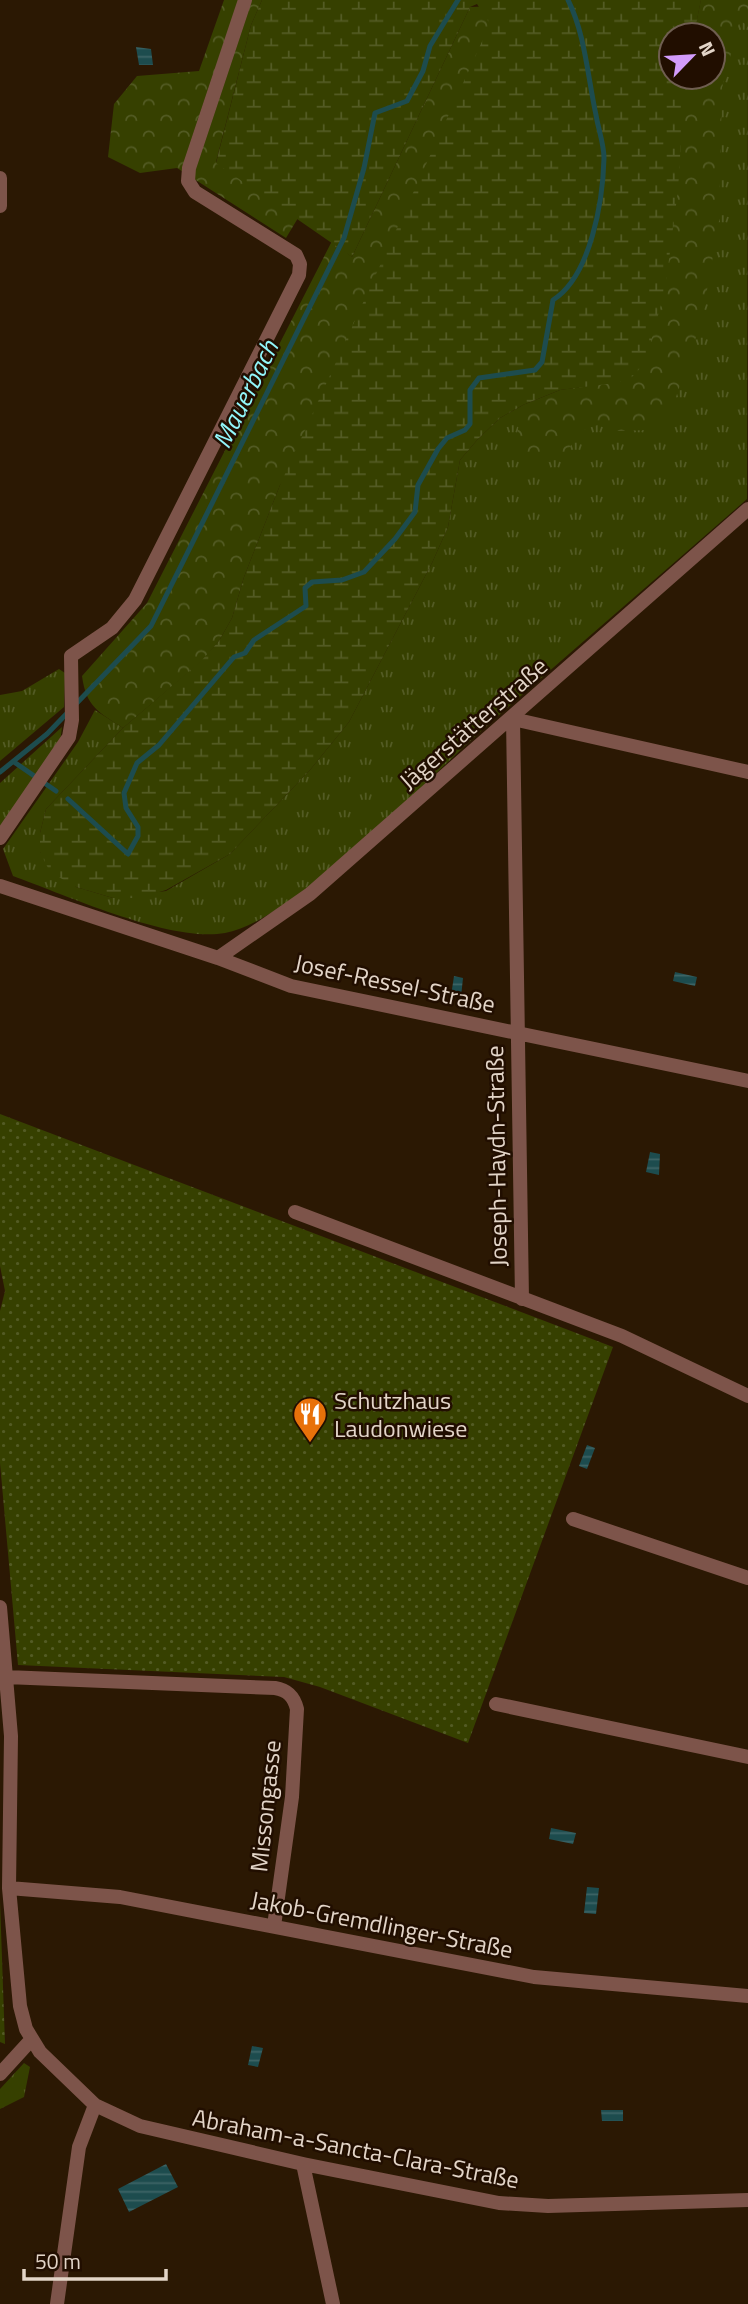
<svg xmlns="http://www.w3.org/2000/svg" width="748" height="2304" font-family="'Titillium Web',sans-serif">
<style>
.grass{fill:url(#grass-tufts)}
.forest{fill:url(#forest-crowns)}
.wetland{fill:url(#wetland-marsh)}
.garden{fill:url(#garden-dots)}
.water{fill:url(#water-rules)}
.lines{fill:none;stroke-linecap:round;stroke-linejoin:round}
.stream{stroke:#1d4c4e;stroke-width:5}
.minor{stroke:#7d544a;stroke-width:14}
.labels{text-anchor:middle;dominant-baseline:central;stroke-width:5;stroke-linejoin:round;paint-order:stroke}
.street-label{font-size:24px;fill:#e3d5c8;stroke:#210e00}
.poi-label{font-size:24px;fill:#e3d5c8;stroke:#210e00;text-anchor:start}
.water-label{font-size:26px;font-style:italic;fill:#92f6fa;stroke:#210e00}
</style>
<defs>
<pattern id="grass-tufts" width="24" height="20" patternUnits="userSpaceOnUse" patternTransform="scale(1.75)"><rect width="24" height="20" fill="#364000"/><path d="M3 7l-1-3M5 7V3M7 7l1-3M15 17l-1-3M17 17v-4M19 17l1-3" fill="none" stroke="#535b24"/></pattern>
<pattern id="forest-crowns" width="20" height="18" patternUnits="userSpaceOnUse" patternTransform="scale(1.75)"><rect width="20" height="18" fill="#364000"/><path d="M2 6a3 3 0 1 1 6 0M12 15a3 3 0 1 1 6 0" fill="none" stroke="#535b24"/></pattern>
<pattern id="wetland-marsh" width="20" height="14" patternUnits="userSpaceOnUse" patternTransform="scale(1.75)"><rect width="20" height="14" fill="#364000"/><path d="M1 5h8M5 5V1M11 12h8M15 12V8" fill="none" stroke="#535b24"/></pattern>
<pattern id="garden-dots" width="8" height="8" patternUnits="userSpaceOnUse" patternTransform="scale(1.75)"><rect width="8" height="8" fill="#364000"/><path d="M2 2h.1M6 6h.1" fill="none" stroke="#535b24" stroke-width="1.8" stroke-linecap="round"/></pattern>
<pattern id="water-rules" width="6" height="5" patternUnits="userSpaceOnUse" patternTransform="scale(1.75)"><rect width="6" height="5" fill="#1d4c4e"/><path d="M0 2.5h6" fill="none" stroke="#3e6566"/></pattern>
</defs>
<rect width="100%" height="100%" fill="#2b1803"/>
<!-- grass -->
<path class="grass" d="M701,0H748L747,499C658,577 568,654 480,732C423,783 295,920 225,933C171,943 66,895 13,876L3,849L78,742L95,710L123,728L46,809L40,833V852L76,887L113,898L166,891L230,854L310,770L349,722L432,563L448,527L460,460L478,439L500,418L523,405L631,378L685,77H713V35H694Z
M59,669L65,673L64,707L0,761V695L22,691Z
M62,727L60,742L0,826V783Z
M24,2063L30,2067L24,2097L0,2109V2089Z"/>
<!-- forest -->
<path class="forest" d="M224,0H262L251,25L216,162L298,218L286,238L177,168L140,173L108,157L114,104L137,76L199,71Z
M657,0L280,485L244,577L232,618L219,641L203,660L123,728C98,712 86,706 82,676L147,603L332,241L352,257L470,7Z
M701,0H748V27L740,19L722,88L719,221L702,319L671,412L649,430L615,431L600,424L580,431C569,453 555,464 531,463L516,439L523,405L560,390L587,386L678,190L685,77H713V35H694Z"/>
<!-- wetland -->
<path class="wetland" d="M262,0H701L694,35H671V77H685L678,190L665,290L645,363L631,378L615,383L560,390L523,405L500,418L478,439L460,460L448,527L432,563L349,722L310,770L230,854L166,890L139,898H113L76,887L50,872L40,852V833L46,809L123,728L202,660L219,641L232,618L244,577L280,485L490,24L477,4L470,7L352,257L216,163L251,25Z"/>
<!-- garden -->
<path class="garden" d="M0,1114L613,1347L468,1743L320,1687L284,1677L18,1665L0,1463V1311L5,1291L0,1266Z
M0,1901L5,2044L0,2042Z"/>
<!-- water -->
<path class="water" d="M136,47L151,49L153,65H139Z
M675,972L697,977L695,986L673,981Z
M454,976L463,978L461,997L451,996Z
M650,1152L660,1154L659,1175L646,1172Z
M587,1445L595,1448L587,1469L579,1466Z
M551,1828L576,1833L573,1844L549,1839Z
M587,1887L599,1888L596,1914L584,1913Z
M252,2046L263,2048L258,2067L248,2065Z
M601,2110H623V2121H602Z
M166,2164L178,2187L129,2212L118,2189Z"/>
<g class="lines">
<!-- stream -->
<path class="stream" d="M14,762L56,791
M0,772L47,734L151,626L344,238L364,168L375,113L407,101L423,71L430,46L458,0
M68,799L128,854L138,836V827L126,808L124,793L137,763L159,745L234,657L245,653L254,640L306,606L305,588L312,582L342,580L364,572L395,539L415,512L418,485L438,449L447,438L465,430L470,424V390L479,378L535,370L542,362L553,300C591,276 603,200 604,158C604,144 598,128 596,115C588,79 585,33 568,0"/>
<!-- minor -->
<path class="minor" d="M0,178V206
M0,838L69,737L72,720L71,656L112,628L135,600L299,275L300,264L296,255L195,192L188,181L189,168L245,0
M0,886L218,958L291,986L748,1081
M218,958L310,894L748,509
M295,1212L622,1336L748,1396
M522,1299L513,719L748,772
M573,1519L748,1578
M0,1607L11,1736L9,1888L20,2006L26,2029L40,2052L95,2105L140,2126L303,2164L499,2203L548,2206L748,2200
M6,1677L275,1688C288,1690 294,1697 297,1709L292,1797L274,1926
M496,1704L748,1757
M9,1888L120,1897L534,1977L748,1996
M0,2074L31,2040
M303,2164L333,2304
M57,2304L79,2147L95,2105"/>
</g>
<!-- icons -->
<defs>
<g id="restaurant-pin" transform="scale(1.75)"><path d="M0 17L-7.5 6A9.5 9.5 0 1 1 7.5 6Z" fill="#e8710a" stroke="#210e00"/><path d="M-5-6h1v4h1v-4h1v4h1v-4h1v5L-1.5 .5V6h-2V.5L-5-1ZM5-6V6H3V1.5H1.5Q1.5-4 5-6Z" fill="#fff"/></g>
</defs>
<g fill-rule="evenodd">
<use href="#restaurant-pin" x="310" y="1414"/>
</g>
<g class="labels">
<!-- street labels -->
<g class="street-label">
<text transform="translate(473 723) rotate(-41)">Jägerstätterstraße</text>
<text transform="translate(395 983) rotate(12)">Josef-Ressel-Straße</text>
<text transform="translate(496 1156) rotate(-91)">Joseph-Haydn-Straße</text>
<text transform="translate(265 1806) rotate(-84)">Missongasse</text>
<text transform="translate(382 1924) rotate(11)">Jakob-Gremdlinger-Straße</text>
<text transform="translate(356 2148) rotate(11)">Abraham-a-Sancta-Clara-Straße</text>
</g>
<!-- poi labels -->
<g class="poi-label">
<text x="334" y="1400">Schutzhaus<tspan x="334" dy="28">Laudonwiese</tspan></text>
</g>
<!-- water labels -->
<g class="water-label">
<text transform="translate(245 394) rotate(-64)">Mauerbach</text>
</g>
</g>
<!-- north arrow -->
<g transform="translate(692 56) rotate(65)"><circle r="33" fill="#210e00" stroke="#6f5e50" stroke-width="2"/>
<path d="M0-5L12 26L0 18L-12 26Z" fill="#d39cfc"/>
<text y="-10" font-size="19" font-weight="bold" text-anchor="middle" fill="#e3d5c8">N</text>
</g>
<!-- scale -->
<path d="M24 2269v10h142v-10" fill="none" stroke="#e3d5c8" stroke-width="3.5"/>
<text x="35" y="2269" font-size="21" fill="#e3d5c8" stroke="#210e00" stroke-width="5" paint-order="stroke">50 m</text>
</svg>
